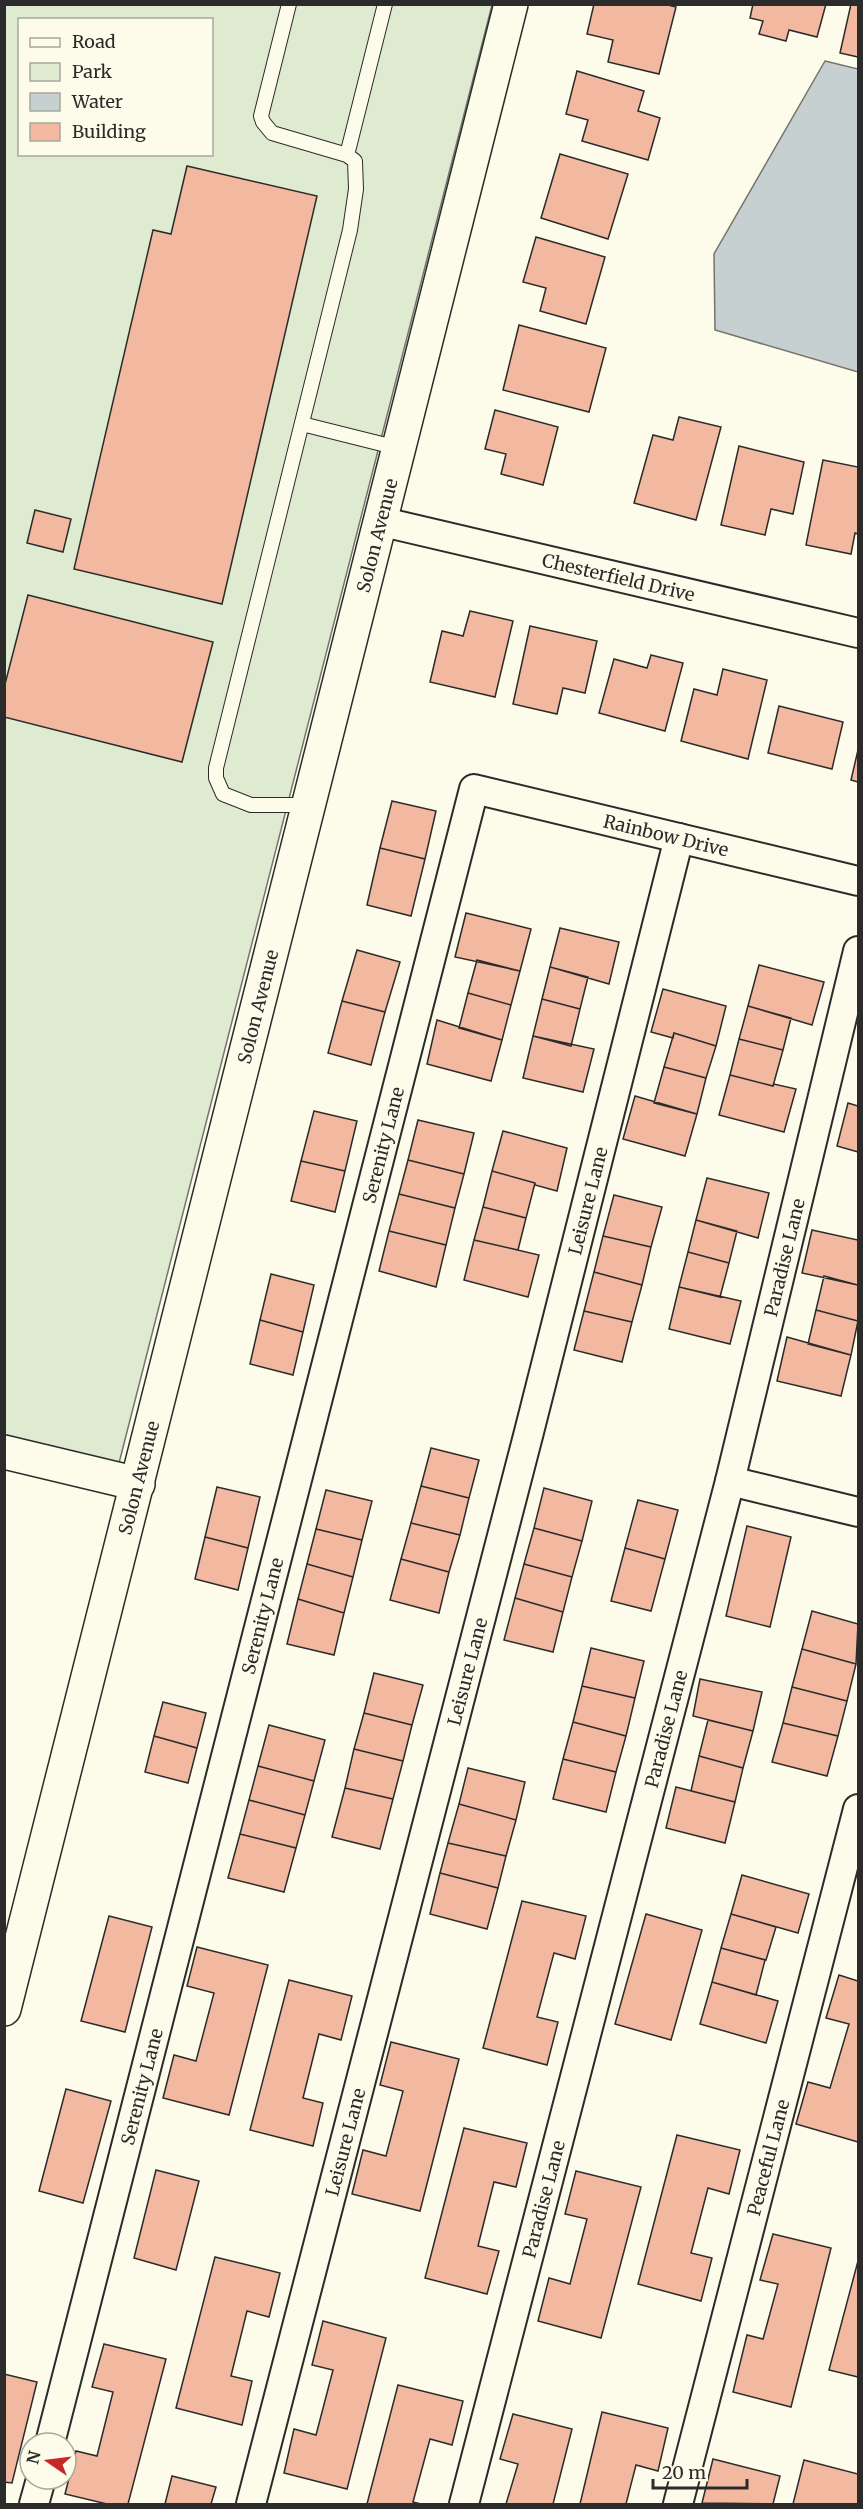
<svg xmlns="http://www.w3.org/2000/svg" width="863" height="2509" font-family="Merriweather,serif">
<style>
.green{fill:#deebd1;stroke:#74746e;stroke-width:1.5;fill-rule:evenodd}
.water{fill:#c7d0d0;stroke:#74746e;stroke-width:1.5}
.building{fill:#f2b8a0;stroke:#2b2b2b;stroke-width:1.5}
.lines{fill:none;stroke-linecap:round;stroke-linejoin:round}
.lane-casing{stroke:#2b2b2b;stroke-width:16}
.street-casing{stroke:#2b2b2b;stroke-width:32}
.secondary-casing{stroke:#2b2b2b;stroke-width:36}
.lane{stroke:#fdfbea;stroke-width:14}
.street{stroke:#fdfbea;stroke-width:28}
.secondary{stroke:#fdfbea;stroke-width:33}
.labels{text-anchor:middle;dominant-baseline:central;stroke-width:4.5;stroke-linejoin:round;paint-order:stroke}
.street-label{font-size:18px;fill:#2b2b2b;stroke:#fdfbea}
</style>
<rect width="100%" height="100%" fill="#fdfbea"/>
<!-- green -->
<path class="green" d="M4,5H492L119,1463L5,1435ZM20,20H212V154H20Z"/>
<!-- water -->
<path class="water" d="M825,61L858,69V372L715,330L714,254Z"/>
<!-- building -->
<path class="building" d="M594,4H664L676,7L659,74L608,62L613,40L587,34Z
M753,4H826L817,37L789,30L786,41L759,34L763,21L750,18Z
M851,4H858V57L840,53Z
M577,71L644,91L638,111L660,118L648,160L582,141L588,120L566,114Z
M560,154L628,174L608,239L541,218Z
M187,166L317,196L222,604L74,569L153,230L171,234Z
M536,237L605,257L586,324L540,311L546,288L523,282Z
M519,325L606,348L589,412L503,390Z
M495,410L558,427L543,485L501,474L506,454L485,449Z
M679,417L721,427L696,520L634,503L653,435L673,440Z
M739,446L804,462L793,514L771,509L765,535L721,525Z
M823,460L858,467V534L855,533L851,554L806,545Z
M35,510L71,519L63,552L27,543Z
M28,595L213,642L182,762L4,717V688Z
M470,611L513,621L495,697L430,682L442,631L463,636Z
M530,626L597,641L585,693L563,688L557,714L513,704Z
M651,655L683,663L665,731L599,713L614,659L647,668Z
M723,669L767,680L748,759L681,741L694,689L717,695Z
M779,706L843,722L832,769L768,753Z
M858,750V782L851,780Z
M392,801L436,811L425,859L380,848Z
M380,848L425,859L411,916L367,905Z
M466,913L531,929L520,971L455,957Z
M560,928L619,942L609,984L550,967Z
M357,950L400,962L385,1012L342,1001Z
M477,960L520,971L511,1005L468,993Z
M759,965L824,982L812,1025L748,1006Z
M550,967L588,977L580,1009L542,999Z
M663,989L726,1006L716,1046L674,1033L673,1038L651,1032Z
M468,993L511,1005L502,1040L459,1028Z
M542,999L580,1009L571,1046L533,1036Z
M342,1001L385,1012L371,1065L328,1053Z
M748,1006L791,1018L783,1050L739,1039Z
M437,1020L502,1040L491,1081L427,1064Z
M674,1033L716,1046L706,1078L664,1067Z
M533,1036L594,1049L583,1092L523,1078Z
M739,1039L783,1050L773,1086L730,1075Z
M664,1067L706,1078L697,1114L654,1103Z
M730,1075L773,1086L774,1084L796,1089L784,1132L719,1115Z
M635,1096L697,1114L685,1156L623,1139Z
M848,1103L858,1106V1152L837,1146Z
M314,1111L357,1121L345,1171L301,1161Z
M418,1120L474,1133L464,1174L408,1160Z
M503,1131L567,1148L557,1191L535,1185V1183L492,1171Z
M408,1160L464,1174L455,1208L399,1194Z
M301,1161L345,1171L335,1212L291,1201Z
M492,1171L535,1183L526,1218L483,1207Z
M707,1178L769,1193L758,1238L696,1220Z
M399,1194L455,1208L446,1245L389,1231Z
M614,1195L662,1207L651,1247L603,1236Z
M483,1207L526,1218L518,1250L474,1240Z
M696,1220L737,1231L729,1263L688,1252Z
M812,1230L858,1240V1285L802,1273Z
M389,1231L446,1245L436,1287L379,1271Z
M603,1236L651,1247L642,1285L594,1272Z
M474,1240L539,1255L528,1297L464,1280Z
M688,1252L729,1263L720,1297L679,1287Z
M594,1272L642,1285L632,1322L584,1311Z
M271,1274L314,1285L303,1332L260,1320Z
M824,1276L858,1285V1321L816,1310Z
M679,1287L741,1301L730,1344L669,1329Z
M816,1310L858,1321L851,1355L808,1344Z
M584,1311L632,1322L622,1362L574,1350Z
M260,1320L303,1332L293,1375L250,1364Z
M787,1337L851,1355L841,1396L777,1381Z
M431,1448L479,1460L469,1498L421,1486Z
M421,1486L469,1498L460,1535L411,1523Z
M217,1487L260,1497L248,1548L205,1537Z
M544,1488L592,1501L582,1541L534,1528Z
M326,1490L372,1501L362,1540L316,1529Z
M638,1500L678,1510L665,1559L625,1548Z
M411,1523L460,1535L449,1572L401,1559Z
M747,1526L791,1537L770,1627L726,1616Z
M534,1528L582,1541L572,1577L524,1564Z
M316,1529L362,1540L353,1577L307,1564Z
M205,1537L248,1548L238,1590L195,1579Z
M625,1548L665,1559L651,1611L611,1601Z
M401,1559L449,1572L439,1613L390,1600Z
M307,1564L353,1577L344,1613L298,1599Z
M524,1564L572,1577L563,1612L515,1598Z
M515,1598L563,1612L553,1652L504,1640Z
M298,1599L344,1613L334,1655L287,1644Z
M812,1611L858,1624L856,1664L802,1649Z
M591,1648L644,1661L635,1698L582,1686Z
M802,1649L856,1664L847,1701L792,1687Z
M374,1673L423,1685L412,1725L364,1713Z
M700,1679L762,1692L753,1731L693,1716Z
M582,1686L635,1698L626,1736L573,1722Z
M792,1687L847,1701L838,1736L783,1723Z
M163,1702L206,1713L197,1748L154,1736Z
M364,1713L412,1725L403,1761L354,1749Z
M708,1720L753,1731L743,1768L699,1756Z
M573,1722L626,1736L616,1772L563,1759Z
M783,1723L838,1736L827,1776L772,1762Z
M269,1725L325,1740L314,1781L258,1766Z
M154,1736L197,1748L188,1783L145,1772Z
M354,1749L403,1761L393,1799L345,1788Z
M699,1756L743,1768L735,1802L691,1791Z
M563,1759L616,1772L606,1812L553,1799Z
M258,1766L314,1781L305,1815L249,1800Z
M468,1768L525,1782L516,1820L459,1804Z
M676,1787L735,1802L725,1843L666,1828Z
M345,1788L393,1799L380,1849L332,1837Z
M249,1800L305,1815L296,1848L240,1834Z
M459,1804L516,1820L506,1856L448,1843Z
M240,1834L296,1848L284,1892L228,1878Z
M448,1843L506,1856L498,1888L440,1873Z
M440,1873L498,1888L487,1929L430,1914Z
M742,1875L809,1894L798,1933L731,1914Z
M522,1901L586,1916L575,1959L554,1953L537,2017L558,2022L547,2065L483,2048Z
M646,1914L702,1930L671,2040L615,2024Z
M731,1914L776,1927L766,1960L721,1948Z
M109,1916L152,1927L125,2032L81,2021Z
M197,1947L268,1965L229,2115L163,2098L174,2055L196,2061L214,1993L187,1986Z
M721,1948L765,1960L756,1995L712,1982Z
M839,1975L858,1981V2142L796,2124L808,2082L830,2088L849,2024L826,2018Z
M289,1980L352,1996L341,2040L319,2034L303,2098L323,2103L313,2146L250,2130Z
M712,1982L778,2001L766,2043L700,2024Z
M391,2042L459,2059L420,2211L352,2194L363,2150L386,2156L403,2091L380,2085Z
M66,2089L111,2101L83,2203L39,2191Z
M464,2128L527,2143L516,2187L494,2182L478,2246L499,2251L487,2294L425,2278Z
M677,2135L740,2150L729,2194L708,2188L691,2253L712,2258L701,2301L638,2284Z
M156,2170L199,2181L176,2270L134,2258Z
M576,2171L641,2187L601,2338L538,2321L549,2278L570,2284L587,2219L565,2214Z
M773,2234L831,2248L791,2407L733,2392L747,2335L763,2339L778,2284L760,2280Z
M215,2257L280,2273L269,2317L247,2311L231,2376L252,2381L242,2425L176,2408Z
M858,2261V2377L829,2370Z
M323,2321L386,2338L347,2489L284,2473L294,2429L316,2435L333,2370L312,2365Z
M104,2344L166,2359L128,2504H107L65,2494L76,2451L97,2456L113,2392L92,2387Z
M4,2374L37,2382L12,2483L4,2482Z
M398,2385L463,2401L452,2445L430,2439L413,2502L421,2504H367Z
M602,2412L668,2428L658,2471L636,2465L626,2504H580Z
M513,2414L572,2429L553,2504H506L518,2464L500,2459Z
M713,2459L780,2476L773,2504L702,2503Z
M804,2460L858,2474V2504H793Z
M172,2476L216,2487L211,2504H165Z"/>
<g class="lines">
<!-- lane casing -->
<g class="lane-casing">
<path id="lane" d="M289,4L261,116L263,122L272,133L347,155L355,161L356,189L350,230L216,768V778L223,794L251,805H308
M347,155L385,4
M302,424L398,448"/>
</g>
<!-- street casing -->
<g class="street-casing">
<g id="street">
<path id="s1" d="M379,521L858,633"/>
<path d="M730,1481L858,1512"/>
<path id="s2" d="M50,2443L474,789L858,881"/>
<path d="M34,2504L41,2479"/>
<path id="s3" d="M251,2504L529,1432L679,838"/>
<path id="s4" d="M464,2504L730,1481L858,951"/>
<path id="s5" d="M678,2504L858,1809"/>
</g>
</g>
<!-- secondary casing -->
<g class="secondary-casing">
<g id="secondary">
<path d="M4,1452L138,1484"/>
<path id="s6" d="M4,2009L511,4"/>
</g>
</g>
<!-- lane -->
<use href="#lane" class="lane"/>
<!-- street -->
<use href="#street" class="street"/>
<!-- secondary -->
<use href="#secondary" class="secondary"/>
</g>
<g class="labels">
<!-- street labels -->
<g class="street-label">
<text stroke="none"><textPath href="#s6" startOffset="1520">Solon Avenue</textPath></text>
<text stroke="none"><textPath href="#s1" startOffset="246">Chesterfield Drive</textPath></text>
<text stroke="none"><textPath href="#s2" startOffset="1905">Rainbow Drive</textPath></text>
<text stroke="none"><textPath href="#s6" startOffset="1034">Solon Avenue</textPath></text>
<text stroke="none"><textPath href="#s2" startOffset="1340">Serenity Lane</textPath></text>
<text stroke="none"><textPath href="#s3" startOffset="1346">Leisure Lane</textPath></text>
<text stroke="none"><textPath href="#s4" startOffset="1287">Paradise Lane</textPath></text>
<text stroke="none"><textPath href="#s6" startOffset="548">Solon Avenue</textPath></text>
<text stroke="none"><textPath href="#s2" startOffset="854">Serenity Lane</textPath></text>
<text stroke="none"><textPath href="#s3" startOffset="860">Leisure Lane</textPath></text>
<text stroke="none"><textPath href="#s4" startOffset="801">Paradise Lane</textPath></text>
<text stroke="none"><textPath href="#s2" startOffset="368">Serenity Lane</textPath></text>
<text stroke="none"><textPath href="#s3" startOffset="374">Leisure Lane</textPath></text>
<text stroke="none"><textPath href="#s5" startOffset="358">Peaceful Lane</textPath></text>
<text stroke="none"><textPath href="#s4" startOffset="315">Paradise Lane</textPath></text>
</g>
</g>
<!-- border -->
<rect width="863" height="2509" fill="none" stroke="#2b2b2b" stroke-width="12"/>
<!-- legend -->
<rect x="18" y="18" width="195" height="138" fill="#fdfbea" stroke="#a9a89e" stroke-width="1.5"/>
<rect x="30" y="38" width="30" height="9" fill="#fdfbea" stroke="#a9a89e" stroke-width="1.5"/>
<text x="72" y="48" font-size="18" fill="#2b2b2b">Road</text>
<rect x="30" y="63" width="30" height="18" fill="#deebd1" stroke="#a9a89e" stroke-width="1.5"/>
<text x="72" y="78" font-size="18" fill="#2b2b2b">Park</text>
<rect x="30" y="93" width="30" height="18" fill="#c7d0d0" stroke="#a9a89e" stroke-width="1.5"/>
<text x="72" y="108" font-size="18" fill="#2b2b2b">Water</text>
<rect x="30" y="123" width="30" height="18" fill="#f2b8a0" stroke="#a9a89e" stroke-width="1.5"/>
<text x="72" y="138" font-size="18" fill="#2b2b2b">Building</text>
<!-- north arrow -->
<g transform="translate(48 2461) rotate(284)"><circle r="28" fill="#fdfbea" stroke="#a9a89e" stroke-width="1.5"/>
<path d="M0-4.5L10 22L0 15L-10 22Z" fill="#c62828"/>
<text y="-9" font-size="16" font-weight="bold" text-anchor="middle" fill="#2b2b2b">N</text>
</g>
<!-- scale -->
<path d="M653 2479v9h94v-9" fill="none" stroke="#2b2b2b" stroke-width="3"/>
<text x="662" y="2479" font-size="18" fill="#2b2b2b" stroke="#fdfbea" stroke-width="4.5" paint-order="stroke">20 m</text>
</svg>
